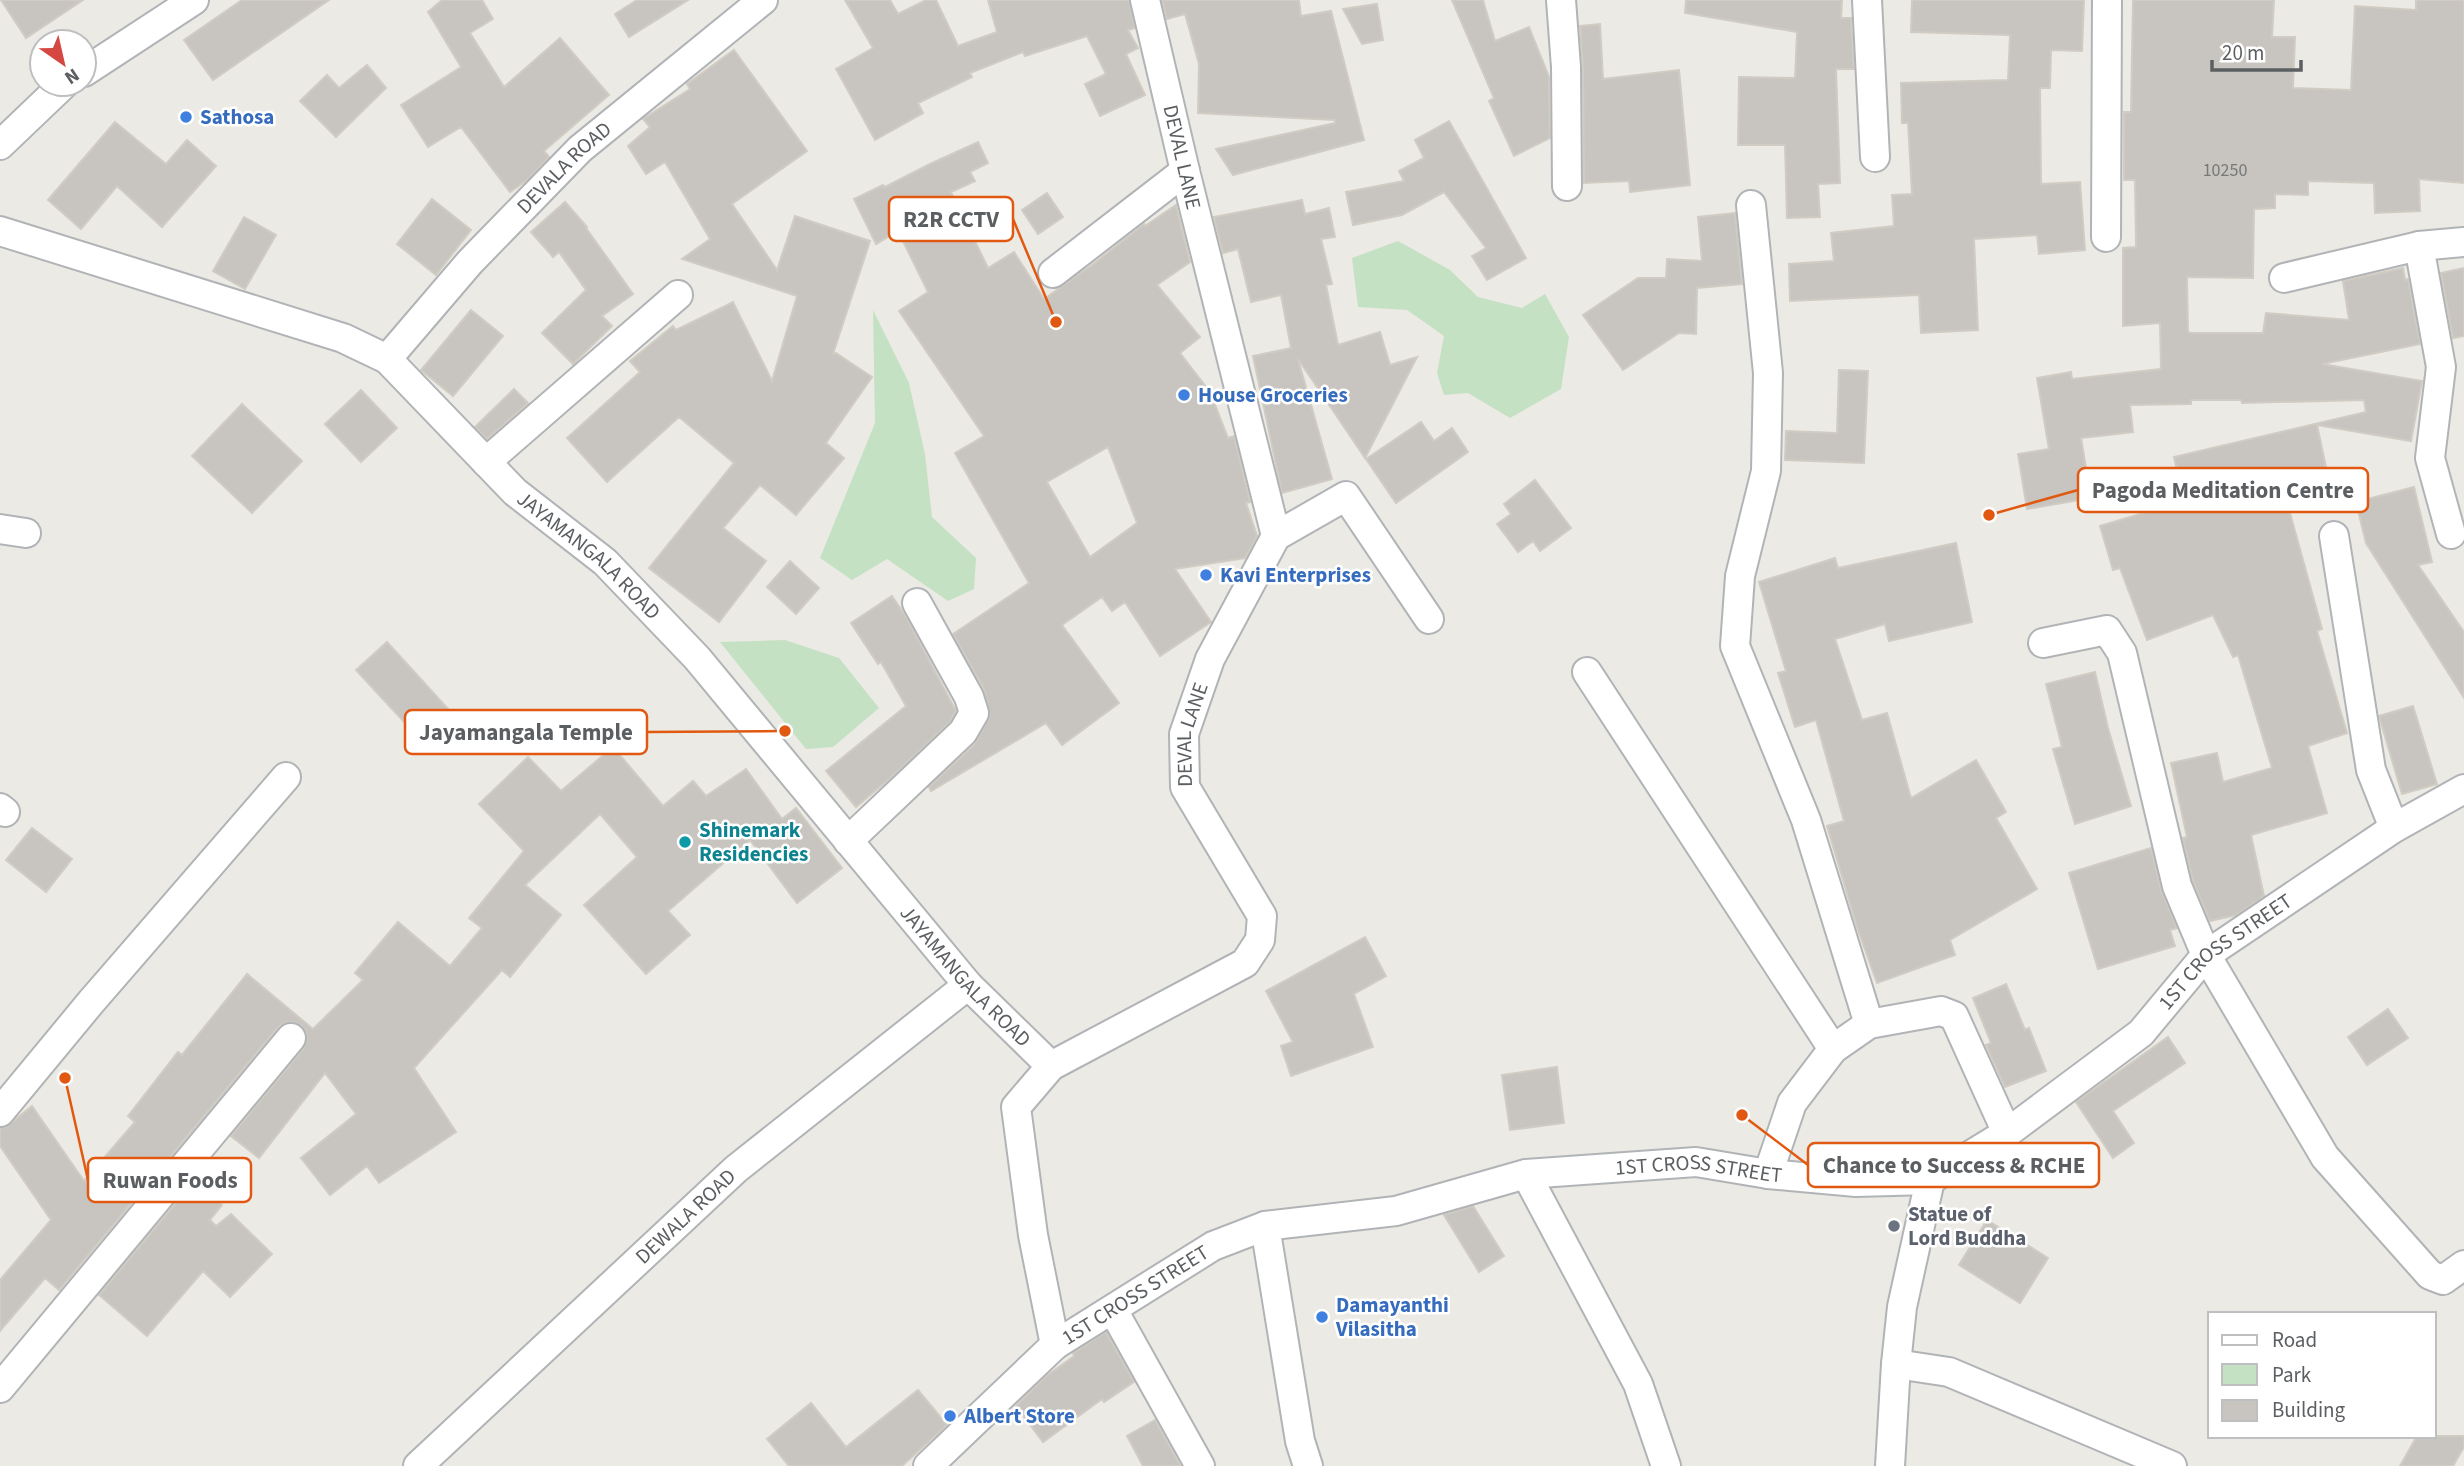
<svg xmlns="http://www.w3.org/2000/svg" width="2464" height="1466" font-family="'Source Sans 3',sans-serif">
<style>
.green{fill:#c4e1c3}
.building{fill:#c8c5c0;stroke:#d0ccc3;stroke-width:2;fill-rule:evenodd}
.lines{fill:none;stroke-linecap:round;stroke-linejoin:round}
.minor-casing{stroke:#b1b4b7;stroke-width:32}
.minor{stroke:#fff;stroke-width:28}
.shop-dot{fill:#3f7fe0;stroke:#fff;stroke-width:2.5}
.culture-dot{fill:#0f9aa8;stroke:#fff;stroke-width:2.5}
.worship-dot{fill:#6b7280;stroke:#fff;stroke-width:2.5}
.labels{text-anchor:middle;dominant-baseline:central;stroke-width:5;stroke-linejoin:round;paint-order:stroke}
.number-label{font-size:18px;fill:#77787a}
.shop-label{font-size:21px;font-weight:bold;fill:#366cbe;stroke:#fff;text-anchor:start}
.street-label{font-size:21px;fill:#5c5f62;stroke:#fff}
.culture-label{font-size:21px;font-weight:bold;fill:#0d838f;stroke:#fff;text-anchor:start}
.worship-label{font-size:21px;font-weight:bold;fill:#5b616d;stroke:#fff;text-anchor:start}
.leader{fill:none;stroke:#e15910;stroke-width:2.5}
.callout-dot{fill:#e15910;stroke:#fff;stroke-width:2.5}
.callout{fill:#fff;stroke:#e15910;stroke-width:2.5}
.callout-label{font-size:23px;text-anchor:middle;font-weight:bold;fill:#5c5f62}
</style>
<rect width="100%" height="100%" fill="#eceae4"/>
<!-- green -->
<path class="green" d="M1398,241L1450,270L1478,297L1522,308L1545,294L1569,337L1561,389L1510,418L1468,393L1444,395L1437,373L1444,336L1407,310L1358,307L1352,258Z
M873,310L909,383L925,454L932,517L976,558L974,589L948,601L887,559L852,580L820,558L875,423Z
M785,640L839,658L879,708L833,747L806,749L720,642Z"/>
<!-- building -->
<path class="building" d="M1,0H83L26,38Z
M242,0H329L213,80L184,40Z
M442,0H482L493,19L470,33L504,87L560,38L609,95L544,151L549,157L527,180L510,192L461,127L428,147L401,105L461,67L428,12Z
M637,0H688L629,37L615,14Z
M845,0H890L898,14L926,0H936L958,46L997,32L988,0H1129L1135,28L1128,30L1138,48L1126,54L1145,95L1100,116L1085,84L1106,74L1087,36L1025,56L1023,52L970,73L972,77L918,103L923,113L875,140L836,69L873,48Z
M1162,0H1299L1301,16L1331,11L1364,140L1233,175L1216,149L1335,123V120L1198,113L1199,64L1185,14L1167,19Z
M1452,0H1483L1495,41L1529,27L1549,77L1550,138L1514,156L1489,101L1494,98Z
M1686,0H1842L1841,18H1851L1854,69H1836L1840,183L1818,184L1820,217L1787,218L1785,145H1738L1739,77L1795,78L1797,32L1685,13Z
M1912,0H2084L2082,51L2051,50L2050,88H2040L2041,184L2080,182L2085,250L2039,254L2037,235L1974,239L1978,330L1921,333L1919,295L1790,301L1789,264L1834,261L1831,233L1894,226L1892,195L1912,194L1908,123H1902L1901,83L2008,80L2010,35L1911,32Z
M2133,0H2274L2272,37H2295L2293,88L2351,90L2355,6L2416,10V0H2464V183L2419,179L2420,211L2375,213L2374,183L2308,181V195L2275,194V208L2254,209L2253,278L2187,277L2188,331L2190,333H2263L2266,313L2349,320L2343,281L2403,268L2405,280L2408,279L2420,344L2322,364L2422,381L2411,441L2317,425L2330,486L2285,495L2322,629L2317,631L2347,733L2308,746L2327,813L2251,835L2264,896L2236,915L2210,921L2193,881L2183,838L2187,837L2171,763L2217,753L2223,782L2272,768L2238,655L2233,657L2213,615L2147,640L2120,568L2113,570L2100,526L2184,501L2174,457L2366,412L2364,400L2242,403L2241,400H2191V404L2130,405L2133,432L2081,438L2091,498L2027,509L2018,454L2049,449L2037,378L2071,372L2072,379L2161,369L2160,323L2123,326V248L2136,247L2135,180H2124V112H2131Z
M1377,4L1383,40L1362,44L1343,9Z
M1600,24L1603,79L1679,70L1690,185L1630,192L1629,181L1584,183L1583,67L1580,26Z
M734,50L807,151L732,204L777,270L795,216L870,241L833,354L836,353L872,377L826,443L844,458L796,515L760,485L723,528L766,561L719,622L649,568L734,463L679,417L607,482L567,438L640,372L630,361L673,326L676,330L733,302L772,381L797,296L682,259L710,239L665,162L646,174L628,146L650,127L643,119L690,89L687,84Z
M367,65L386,88L336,137L300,101L327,75L339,88Z
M1449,121L1526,258L1487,280L1472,256L1486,248L1444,192L1402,215L1353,225L1346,192L1404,181L1399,171L1424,158L1415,140Z
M115,122L166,164L187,140L216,166L162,227L117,186L81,229L48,200Z
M978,142L988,163L970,172L975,181L951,192L988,268L1014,252L1044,299L1092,265L1144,224L1145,226L1176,205L1190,262L1157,285L1200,337L1180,353L1210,392L1228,438L1234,436L1250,502L1246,503L1257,536L1245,558L1175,569L1211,622L1160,656L1125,602L1112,611L1102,597L1062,625L1119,703L1062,745L1046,723L931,791L929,787L975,744L990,715L984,689L953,634L1029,583L955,453L984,436L899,311L928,292L898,231L876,244L854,199L883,185L885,187L930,164ZM1108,447L1137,523L1090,557L1047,482Z
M1047,193L1063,217L1038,234L1022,210Z
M432,199L471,230L436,275L397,244Z
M1302,200L1305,214L1329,208L1335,237L1321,239L1332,284L1326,285L1338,345L1380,332L1390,365L1417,357L1365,458L1298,359L1332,479L1282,493L1253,356L1291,348L1281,295L1251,302L1238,249L1223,253L1214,217Z
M565,202L587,227L586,228L633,294L602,316L612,326L573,364L542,333L586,290L559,252L553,257L531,232Z
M1735,213L1742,284L1697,288L1696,334L1679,333L1623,370L1583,315L1638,278H1666L1667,259L1702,261L1698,217Z
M244,217L276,235L245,289L213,271Z
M2464,268V336L2453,338L2441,273Z
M471,310L503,336L453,396L421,370Z
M1839,370L1868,371L1864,463L1785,460L1786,431L1837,433Z
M514,389L528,403L487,439L475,427Z
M361,390L397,428L361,462L325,424Z
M242,404L302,461L252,513L192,456Z
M1421,422L1434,441L1452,428L1468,452L1396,503L1366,459Z
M1535,480L1571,528L1540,551L1533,541L1518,552L1497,524L1511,514L1504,504Z
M2414,487L2432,562L2418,565L2464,632V698L2366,543L2356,502Z
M1956,543L1972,622L1889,641L1885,624L1835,639L1862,720L1887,713L1911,798L1976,760L2006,812L1996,818L2037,889L1950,940L1955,955L1877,983L1857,927L1827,826L1844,821L1816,720L1795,727L1778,673L1786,671L1759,582L1835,558L1838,568Z
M790,561L819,588L796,614L767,587Z
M892,596L906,617L956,711L950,722L889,779L856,807L826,771L906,706L881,662L878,664L851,623Z
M387,642L449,710L419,738L356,670Z
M2095,672L2108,728L2131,806L2075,824L2053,749L2062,747L2046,684Z
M2413,706L2437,784L2402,794L2379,716Z
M613,747L663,806L693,781L706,796L746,769L782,819L796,808L842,868L797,903L750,840L668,911L690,935L646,974L584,905L637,857L600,814L525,885L561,915L510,977L502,970L414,1068L456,1132L379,1183L367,1166L330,1195L301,1158L356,1114L325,1073L259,1158L231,1136L304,1048L307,1040L306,1032L302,1026L293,1022L285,1023L278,1027L59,1290L45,1278L0,1331V1280L51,1220L0,1146V1128L6,1127L32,1106L84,1181L135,1122L128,1116L178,1052L182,1055L247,974L313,1029L363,980L355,973L398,922L450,966L482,928L469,918L524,851L479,804L528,757L561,791Z
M32,828L72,859L46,892L6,860Z
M2151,848L2161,890L2177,928L2170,930L2175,946L2098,969L2069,873Z
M1365,937L1386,976L1354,994L1373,1047L1291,1076L1281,1046L1293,1042L1266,991Z
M2006,984L2025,1030L2029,1028L2046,1071L2005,1087L1986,1045L1991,1043L1973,998Z
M2388,1009L2408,1038L2367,1065L2348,1037Z
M2168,1037L2185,1063L2113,1111L2134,1143L2113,1158L2076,1102Z
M1557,1067L1564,1123L1510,1130L1502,1075Z
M196,1179L222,1205L210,1220L216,1226L231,1214L272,1254L230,1297L203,1271L147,1336L99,1295Z
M1473,1206L1504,1256L1479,1272L1444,1215Z
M1987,1220L2048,1258L2020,1303L1959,1265Z
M1106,1332L1134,1382L1104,1402L1102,1399L1043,1442L1016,1406L1045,1377L1074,1356L1073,1353Z
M918,1390L947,1425L902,1466H789L767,1439L811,1403L846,1447Z
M1155,1420L1180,1465L1179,1466H1143L1127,1436Z
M2417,1436H2464V1447L2453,1466H2400Z"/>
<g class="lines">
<!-- minor casing -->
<g class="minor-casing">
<g id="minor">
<path d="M1561,0L1566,67L1567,186"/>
<path d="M1867,0L1875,157"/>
<path d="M84,72L194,0"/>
<path d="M0,145L64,84"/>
<path d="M1751,205L1768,373L1766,471L1740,576L1735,646L1806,820L1869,1024"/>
<path id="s1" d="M0,231L343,338L387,359L515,492L605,562L697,658L968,985L1051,1066"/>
<path d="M2106,237L2107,0"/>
<path d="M2419,246L2441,367L2430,458L2451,534"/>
<path d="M1053,273L1185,171"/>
<path d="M2284,278L2419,246L2464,242"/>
<path id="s2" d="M387,359L470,262L580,149L763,0"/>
<path d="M486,462L678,295"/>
<path d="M0,529L26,533"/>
<path d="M1276,536L1346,496L1429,619"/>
<path d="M2334,536L2371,770L2394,828"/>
<path d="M2043,643L2107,630L2122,653L2177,886L2206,955L2325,1157L2430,1275L2443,1280L2464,1265"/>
<path d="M1587,672L1833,1049"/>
<path d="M0,808L5,812"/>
<path d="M848,841L963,732L974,713L969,697L917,603"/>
<path d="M0,1112L91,1002L286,777"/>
<path d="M1526,1174L1638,1384L1666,1466"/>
<path d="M1768,1174L1792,1103L1833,1049L1869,1024L1941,1011L1954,1016L2007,1133"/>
<path d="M1265,1226L1300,1441L1308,1466"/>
<path d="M1113,1310L1200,1466"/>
<path id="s3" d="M1055,1345L1033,1235L1016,1107L1051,1066L1245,963L1260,940L1262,916L1185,787L1184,734L1210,659L1276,536L1185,171L1145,0"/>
<path d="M1896,1364L1949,1372L2172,1466"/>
<path d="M0,1388L291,1038"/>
<path id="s4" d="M418,1466L736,1169L968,985"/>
<path id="s5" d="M928,1466L1055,1345L1213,1246L1265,1226L1396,1211L1526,1174L1696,1162L1768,1174L1856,1182L1930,1180L2007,1133L2141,1033L2206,955L2394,828L2464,789"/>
<path d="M1890,1466L1896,1364L1902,1307L1930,1180"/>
</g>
</g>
<!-- minor -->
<use href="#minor" class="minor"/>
</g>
<!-- markers -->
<g class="shop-dot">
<circle cx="186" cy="117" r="7"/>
<circle cx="1184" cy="395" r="7"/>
<circle cx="1206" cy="575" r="7"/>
<circle cx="1322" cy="1317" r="7"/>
<circle cx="950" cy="1416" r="7"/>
</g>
<circle class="culture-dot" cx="685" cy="842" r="7"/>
<circle class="worship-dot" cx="1894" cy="1226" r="7"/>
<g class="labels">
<!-- number labels -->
<g class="number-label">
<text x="2225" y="170">10250</text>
</g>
<!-- shop labels -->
<g class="shop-label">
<text x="200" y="117">Sathosa</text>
<text x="1198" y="395">House Groceries</text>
<text x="1220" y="575">Kavi Enterprises</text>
<text x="1336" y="1305">Damayanthi<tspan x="1336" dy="24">Vilasitha</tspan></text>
<text x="964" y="1416">Albert Store</text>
</g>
<!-- street labels -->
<g class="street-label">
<text transform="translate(1182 157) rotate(77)">DEVAL LANE</text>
<text stroke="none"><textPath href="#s2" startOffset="261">DEVALA ROAD</textPath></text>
<text stroke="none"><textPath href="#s1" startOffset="690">JAYAMANGALA ROAD</textPath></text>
<text stroke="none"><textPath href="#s3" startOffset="770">DEVAL LANE</textPath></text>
<text stroke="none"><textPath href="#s5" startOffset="1466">1ST CROSS STREET</textPath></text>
<text stroke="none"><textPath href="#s1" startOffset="1256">JAYAMANGALA ROAD</textPath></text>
<text stroke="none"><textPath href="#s5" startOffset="858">1ST CROSS STREET</textPath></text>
<text stroke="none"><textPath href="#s4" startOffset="366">DEWALA ROAD</textPath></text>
<text stroke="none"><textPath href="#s5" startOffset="270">1ST CROSS STREET</textPath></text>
</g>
<!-- culture labels -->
<g class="culture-label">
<text x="699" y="830">Shinemark<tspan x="699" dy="24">Residencies</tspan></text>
</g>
<!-- worship labels -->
<g class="worship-label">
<text x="1908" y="1214">Statue of<tspan x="1908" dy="24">Lord Buddha</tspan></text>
</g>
</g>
<!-- callouts -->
<path class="leader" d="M1056 322L1013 219M1989 515L2078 490M785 731L647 732M1742 1115L1808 1165M65 1078L88 1180"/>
<g class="callout-dot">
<circle cx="1056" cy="322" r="7"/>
<circle cx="1989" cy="515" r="7"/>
<circle cx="785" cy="731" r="7"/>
<circle cx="1742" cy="1115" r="7"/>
<circle cx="65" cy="1078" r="7"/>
</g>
<g class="callout">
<rect x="889" y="197" width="124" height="44" rx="7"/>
<rect x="2078" y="468" width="290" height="44" rx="7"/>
<rect x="405" y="710" width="242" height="44" rx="7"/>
<rect x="1808" y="1143" width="291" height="44" rx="7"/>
<rect x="88" y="1158" width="163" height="44" rx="7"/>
</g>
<g class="callout-label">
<text x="951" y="227">R2R CCTV</text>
<text x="2223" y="498">Pagoda Meditation Centre</text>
<text x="526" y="740">Jayamangala Temple</text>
<text x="1954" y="1173">Chance to Success &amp; RCHE</text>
<text x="170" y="1188">Ruwan Foods</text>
</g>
<!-- legend -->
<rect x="2208" y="1312" width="228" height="126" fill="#ffffff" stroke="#bebfc0" stroke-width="2"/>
<rect x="2222" y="1335" width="35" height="10" fill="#ffffff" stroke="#bebfc0" stroke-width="2"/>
<text x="2272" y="1347" font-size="21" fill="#5c5f62">Road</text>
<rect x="2222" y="1364" width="35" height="21" fill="#c4e1c3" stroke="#bebfc0" stroke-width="2"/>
<text x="2272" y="1382" font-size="21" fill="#5c5f62">Park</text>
<rect x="2222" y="1400" width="35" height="21" fill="#c8c5c0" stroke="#bebfc0" stroke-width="2"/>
<text x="2272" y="1417" font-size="21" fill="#5c5f62">Building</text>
<!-- north arrow -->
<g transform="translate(63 63) rotate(146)"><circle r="33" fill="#ffffff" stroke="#bebfc0" stroke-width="2"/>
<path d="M0-5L12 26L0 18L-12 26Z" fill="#d54842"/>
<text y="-10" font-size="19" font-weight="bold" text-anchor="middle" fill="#5c5f62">N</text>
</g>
<!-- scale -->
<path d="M2212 60v10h89v-10" fill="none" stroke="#5c5f62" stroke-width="3.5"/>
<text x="2222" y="60" font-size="21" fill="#5c5f62" stroke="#ffffff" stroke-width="5" paint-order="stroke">20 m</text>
</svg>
